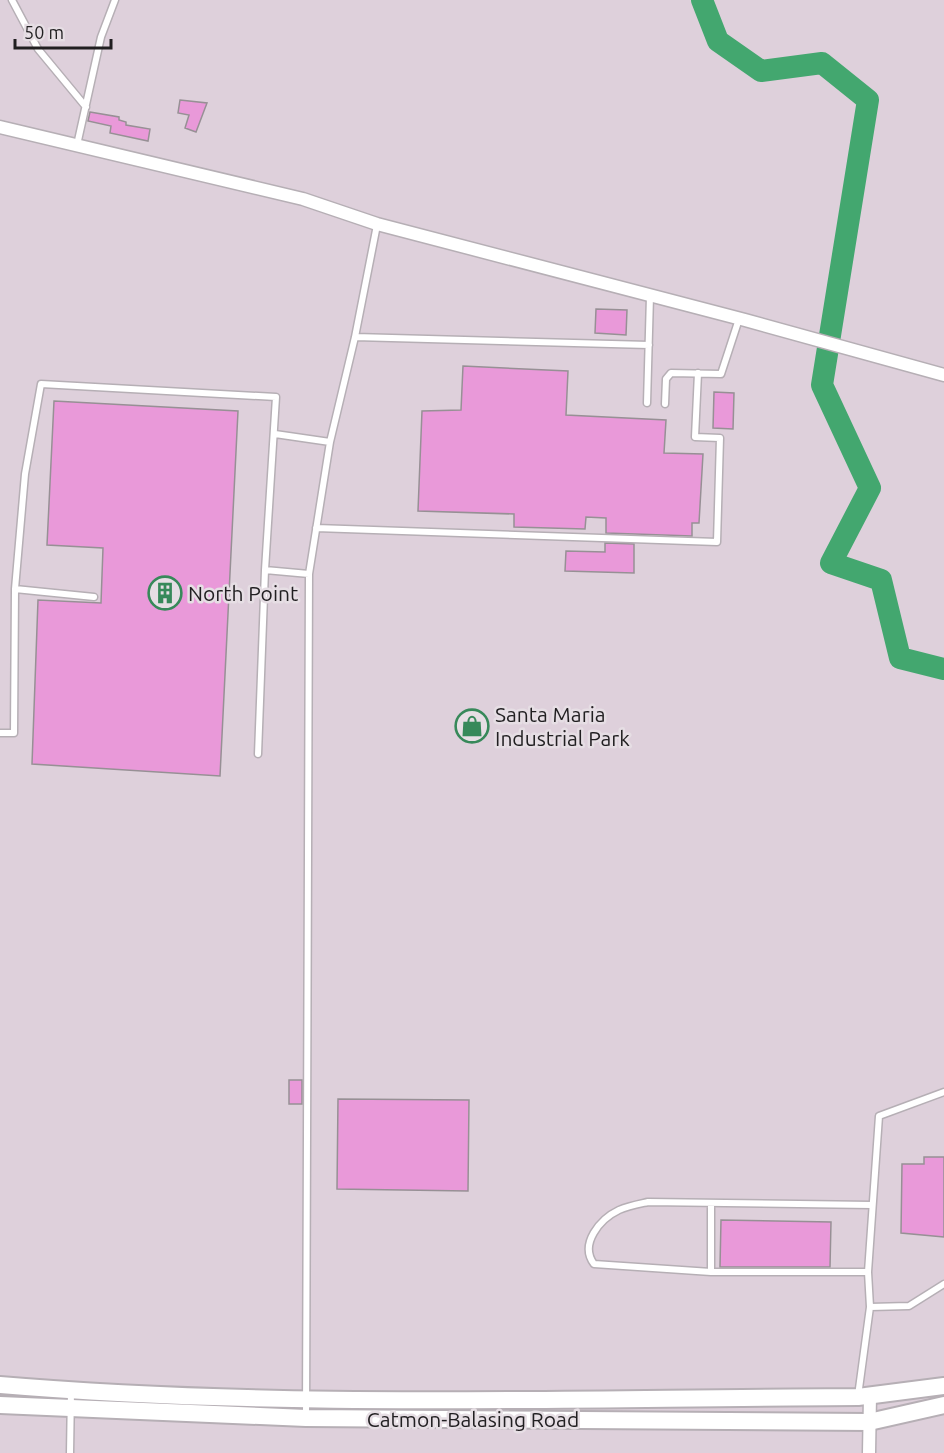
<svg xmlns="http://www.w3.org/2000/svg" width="944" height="1453" font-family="Ubuntu,sans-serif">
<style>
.built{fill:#ded0db}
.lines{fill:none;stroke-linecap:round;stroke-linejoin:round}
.river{stroke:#43a76f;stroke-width:22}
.building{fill:#e999d9;stroke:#979095;stroke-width:1.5}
.lane-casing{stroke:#b6afb5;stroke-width:9}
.street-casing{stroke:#b6afb5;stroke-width:15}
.secondary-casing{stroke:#b6afb5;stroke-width:20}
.lane{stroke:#fff;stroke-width:6}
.street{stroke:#fff;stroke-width:12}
.secondary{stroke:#fff;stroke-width:16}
.labels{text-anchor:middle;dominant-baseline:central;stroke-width:5;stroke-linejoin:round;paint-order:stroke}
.poi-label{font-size:21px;fill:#211f21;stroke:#e6dee4;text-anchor:start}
.street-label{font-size:21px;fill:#211f21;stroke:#e6dee4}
</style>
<rect width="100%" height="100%" fill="#e6dee4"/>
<!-- built -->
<path class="built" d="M0,0H944V1453H0Z"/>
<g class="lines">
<!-- river -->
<path class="river" d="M702,0L718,41L761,71L822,63L868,100L822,385L870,488L831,563L881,580L900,658L944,669"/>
</g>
<!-- building -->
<path class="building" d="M180,100L207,103L196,132L185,128L189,115L178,113Z
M90,112L119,117V120L126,122V125L150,129L148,141L110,133L111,126L88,121Z
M596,309L627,310L626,335L595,333Z
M463,366L568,371L566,415L666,420L664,453L703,454L699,523H692V536L606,533V518L586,517L585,529L514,527V514L418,511L422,411L461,410Z
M714,392L734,393L733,429L713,428Z
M54,401L238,411L220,776L32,764L38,600L101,603L103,548L47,545Z
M605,543L634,544V573L565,571L566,551L605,552Z
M289,1080H302V1104H289Z
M338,1099L469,1100L468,1191L337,1189Z
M924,1157H944V1237L901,1233L902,1164H924Z
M721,1220L831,1222L830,1267H720Z"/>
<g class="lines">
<!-- lane casing -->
<g class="lane-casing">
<path id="lane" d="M12,0L38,49L86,107
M77,145L101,37L115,0
M355,337L649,345
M647,403L650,296
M665,404L666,379L671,373L721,374L739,319
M275,434L330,442
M316,528L717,542L720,438L695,437L698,373
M265,570L309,574
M15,589L94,597
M0,733H14L15,589L25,474L41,384L276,397L265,570L258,754
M711,1272V1204
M868,1272H711L594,1264C579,1244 600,1219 619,1210C628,1206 639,1204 648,1202L872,1205
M870,1307L909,1306L944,1284
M858,1396L870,1307L868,1272L879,1116L944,1092
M306,1417L309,574L330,442L355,337L377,225
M70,1453L71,1391"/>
</g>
<!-- street casing -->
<g class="street-casing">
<path id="street" d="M0,127L303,199L377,224L745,320L944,375
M869,1453L870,1396"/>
</g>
<!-- secondary casing -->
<g class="secondary-casing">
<path id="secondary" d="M0,1385C285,1409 573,1398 858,1397L944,1386
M0,1405L306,1418L869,1422L944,1405"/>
</g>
<!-- lane -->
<use href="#lane" class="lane"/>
<!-- street -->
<use href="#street" class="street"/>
<!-- secondary -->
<use href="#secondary" class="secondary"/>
</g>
<!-- icons -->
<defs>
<g id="building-ring" transform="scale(1.725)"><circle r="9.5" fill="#e6dee4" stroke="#37895a" stroke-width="1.5"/><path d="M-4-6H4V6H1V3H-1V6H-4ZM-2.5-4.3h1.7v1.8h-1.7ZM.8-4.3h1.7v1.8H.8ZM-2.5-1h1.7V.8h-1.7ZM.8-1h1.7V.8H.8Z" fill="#37895a"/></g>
<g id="shop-ring" transform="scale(1.725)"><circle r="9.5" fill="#e6dee4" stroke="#37895a" stroke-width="1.5"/><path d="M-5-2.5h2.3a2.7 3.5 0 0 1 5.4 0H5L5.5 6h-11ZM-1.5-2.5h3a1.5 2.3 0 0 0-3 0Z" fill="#37895a"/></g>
</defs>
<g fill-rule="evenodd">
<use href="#building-ring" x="165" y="593"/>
<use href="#shop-ring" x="472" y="726"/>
</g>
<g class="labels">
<!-- poi labels -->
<g class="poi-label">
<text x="188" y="593">North Point</text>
<text x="495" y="714">Santa Maria<tspan x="495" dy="24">Industrial Park</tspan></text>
</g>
<!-- street labels -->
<g class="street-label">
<text x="473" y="1419">Catmon-Balasing Road</text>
</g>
</g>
<!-- scale -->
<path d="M15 39v9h96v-9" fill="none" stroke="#211f21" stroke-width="3"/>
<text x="24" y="39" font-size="18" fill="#211f21" stroke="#e6dee4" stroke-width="4.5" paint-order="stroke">50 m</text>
</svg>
